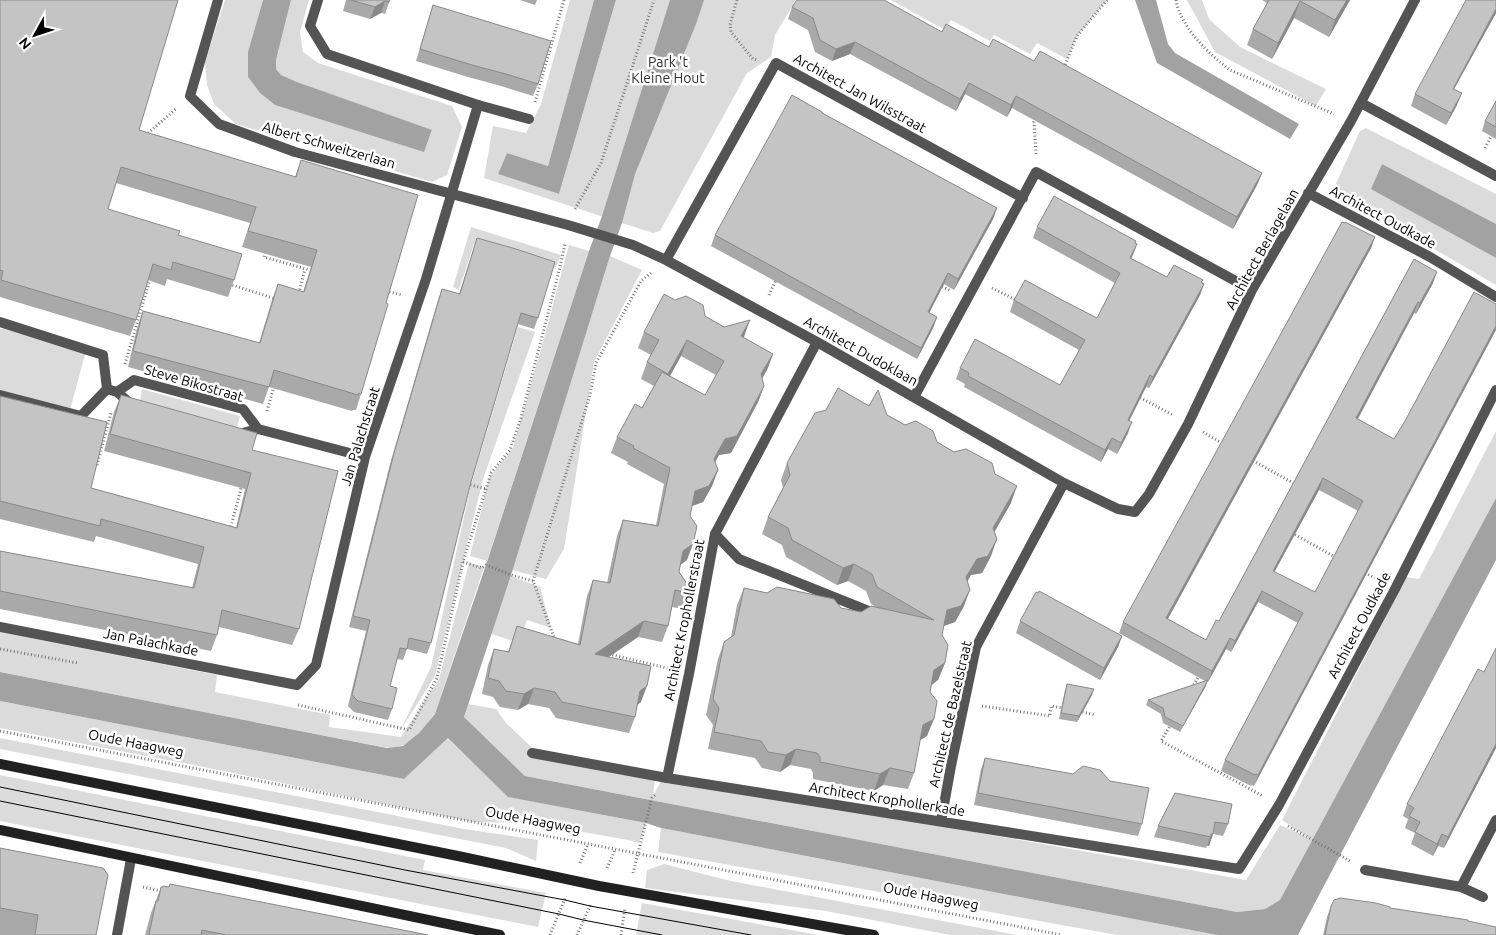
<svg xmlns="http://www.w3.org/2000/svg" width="1496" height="935" font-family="Ubuntu,sans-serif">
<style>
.green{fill:#dbdbdb}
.water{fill:#a2a2a2}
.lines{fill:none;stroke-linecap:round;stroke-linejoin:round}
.path{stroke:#767676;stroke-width:3;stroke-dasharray:1 2.5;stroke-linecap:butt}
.lane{stroke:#545454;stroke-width:10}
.street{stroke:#545454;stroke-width:10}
.secondary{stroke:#212121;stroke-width:10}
.tram{stroke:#000;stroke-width:1}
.wall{fill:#a9a9a9;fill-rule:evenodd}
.shaded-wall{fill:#898989}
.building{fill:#c4c4c4;stroke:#898989;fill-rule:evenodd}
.labels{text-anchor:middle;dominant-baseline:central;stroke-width:5;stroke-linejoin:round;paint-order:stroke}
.park-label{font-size:14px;fill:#323232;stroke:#fff}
.street-label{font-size:14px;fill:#000;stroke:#fff}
</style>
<rect width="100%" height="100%" fill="#fff"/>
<!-- green -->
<path class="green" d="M225,0H263L248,53V77L260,93L275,105L424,151L432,131L297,82L281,75L276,69V60L291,0H309L300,32L303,52L318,63L452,106L462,127L447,175L432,182L236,124L214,104L207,85L205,62Z
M570,0H594L548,166L507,153L498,174L559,194L616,0H796L775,35L771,57L747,73L660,231L653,233L484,178L493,126L526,133L541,104Z
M891,0H1107L1077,36L1067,59L1037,43L1030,54L994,35L990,41L951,20L945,30Z
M1187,0H1202L1209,19L1240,47L1326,89L1316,106L1215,52Z
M1366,128L1496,194V224L1382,164L1372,189L1496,258V285L1333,190L1360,131Z
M471,227L561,255L556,267L474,244L459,290L453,287Z
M569,245L589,251L487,561L470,556L489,478L513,448L543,342Z
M610,256L642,270L594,362L564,549L546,579L512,570Z
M17,326L87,347L70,410L0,392V329Z
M518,327L535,332L483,479L435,676L400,731L431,667L471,485Z
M142,389L240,416L237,427L140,401Z
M1496,431V498L1280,900L1265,909L1237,912L525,776L464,717L468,704L496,709L506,723L541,756L655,779L653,796L663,777L1246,880L1280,825L1309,838L1282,820L1406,577L1419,579Z
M469,563L484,567L435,714C427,723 413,743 401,746C389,750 375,745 362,743L0,672V632L217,675L215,692L330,715L329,727L401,737L439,679Z
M510,576L540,587L551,628L527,620L519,643L491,634Z
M0,701L404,779L448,738L509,797L646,823L639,843L628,840L533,823L473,822L199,766L0,728Z
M0,738L464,829L538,840L536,861L506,848L0,749Z
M0,775L425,860L423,870L546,893L538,927L0,821Z
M661,828L1217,935H1117L658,852Z
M664,864L731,881L1017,935H950L826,911L645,888L647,870Z
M642,903L819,935H636Z"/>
<!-- water -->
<path class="water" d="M263,0H291L276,60V69L281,75L297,82L432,130L424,152L275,105L260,93L248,77V52Z
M594,0H616L559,194L498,174L507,153L548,166Z
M670,0H704L696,24L635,174L622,223L610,256L511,575L464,717L525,776L1237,912L1265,909L1280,900L1496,498V560L1298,935H1217L661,828L646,823L508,797L448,738L404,779L0,701V672L387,748L403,746L419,733L435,714L486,565L589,251L602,216Z
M1135,0H1156L1168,44L1175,53L1299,124L1290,139L1157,63Z
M1382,164L1496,224V258L1371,189Z"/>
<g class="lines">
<!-- path -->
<path class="path" d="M737,0L730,25L731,32L753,59L758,60
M1176,0C1180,27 1210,55 1230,70L1334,114
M1064,68L1077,36L1107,0
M535,102L564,0
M145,134H147L177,108
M1485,148L1496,127
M1036,154L1034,122L1036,118
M575,209L601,163L654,0
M266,249L264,257L313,271
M229,284L276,299
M939,285L951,291
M992,288L1018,301
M386,291L402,295
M299,293L305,269
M769,295L777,278
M125,364L150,279
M1137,396L1173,415
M267,411L274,386
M1203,432L1223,444
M1250,459L1295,484
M97,465L111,413
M467,484L486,489
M230,530L242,485
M1292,533L1337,558
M463,562L482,568L486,565L511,575L533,581
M1365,573L1379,580
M555,640L533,581L590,395L596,363L641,281L651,273
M0,649L78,663
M609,654L671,669
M1192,688L1200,674
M298,705L409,730L437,678L463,562L486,489L491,473L510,450L521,418L559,271L565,244
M982,706L1050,716L1051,706L1063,708
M1079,711L1095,715
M1171,724L1161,741L1263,796
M0,731L1062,935
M1288,826L1350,861
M580,863L588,844
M607,868L615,850
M633,873L652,798L655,795
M143,887L161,891
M550,935L566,896
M577,935L591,904
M621,935L625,908"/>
<!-- lane -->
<path class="lane" d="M478,105L529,119
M715,534L739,559L876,614
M532,753L667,778"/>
<!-- street -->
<path class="street" d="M218,0L190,96L219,124L295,152L568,225L633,245L666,260L817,342L1064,483L1118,509L1135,512L1149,494L1188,424L1252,290L1351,121L1415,0
M1361,103L1496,176
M1308,193L1430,257L1496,297
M666,260L776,63L1023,198
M0,322L103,355L107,389
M817,342L715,534L689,674L667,778L1239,869L1279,805L1395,589L1496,390
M107,389L117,392L131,404
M117,392L134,380L243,409L258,429
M0,395L81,416L107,389
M914,397L1036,172L1252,290
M239,434L258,429L365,457
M0,627L297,685L316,665L365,457L426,279L478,105L327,54L310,26L318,0
M941,821L951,766L976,647L1064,483
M1365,870L1461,887L1483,897
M1461,887L1496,820
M117,935L131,859"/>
<!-- secondary -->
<path class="secondary" d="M0,764L458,856L599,886L874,935
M0,830L500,935"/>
<!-- tram -->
<path class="tram" d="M0,787L405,870L565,900L590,906L751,935
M0,801L559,914L583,920L662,935"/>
</g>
<!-- wall -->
<path class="wall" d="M0,0L139,130L295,177L301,160L386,303L361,394L356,410H353L352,411L269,387L263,404L128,367L137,328L143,311L259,343L272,300L278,284L303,292L311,267L242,247L250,223L116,183L108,209L178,235L234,280L228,297L167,279L165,286L148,280L136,320L130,336L0,297Z
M346,0H390L385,14L381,13L370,19L343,11Z
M520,0H537L535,5Z
M1262,0H1350L1329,37L1294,18L1272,59L1247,45L1253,29L1267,3Z
M1496,0V13L1454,89L1457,105L1446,125L1411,106L1415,94Z
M433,5L538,84L533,96L501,86L468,77L416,61Z
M792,7L942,32L1034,61L1262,173L1257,185L1233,229L1012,108L1007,117L965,94L956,111L850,54L832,61L815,52L808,30L788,19Z
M1496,101V139L1482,131L1485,121Z
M822,113L997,208L993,219L954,290L944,284L929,313L937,317L933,328L917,359L711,246L715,235Z
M1037,227L1135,243L1137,244L1131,258L1167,277L1202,282L1204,284L1200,295L1149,388L1146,387L1129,421L1128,433L1117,454L1108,449L1101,462L964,387L965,384L956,379L960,368L1060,385L1079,350L1010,312L1014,300H1062L1097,318L1115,283L1033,238Z
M1375,237L1371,248L1168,619L1206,640L1219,621L1414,259L1433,283L1416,314L1414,313L1358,419L1394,439L1254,786L1252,785L1251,786L1221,771L1225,760L1298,623L1258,602L1231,652L1226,649L1208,682H1207L1180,732L1163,723L1161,714L1146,705L1148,700L1205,681L1119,633L1123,622ZM1319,490L1358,511L1315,592L1274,572Z
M477,238L538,318L534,329L518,324L471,482L431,643L427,654L407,649L403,660L397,659L390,686L392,709L388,720L354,712L348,706L366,631L349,627L390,464L438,300L442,289L459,294Z
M705,316L773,354L767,370L762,378L764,386L758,402L731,453L719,455L715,462L718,470L712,486L703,502L692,506L690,516L687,560L680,565L679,572L694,594L689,610L672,607L668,626L662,642L638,637L609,657L641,702L637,705L635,717L629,733L556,718L549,708L528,704L518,710L500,707L493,697L482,694L488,665L494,649L508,652L517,626L578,644L587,596L593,580L607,583L617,536L623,520L656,525L664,484L627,464L628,462L611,453L617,437L642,408L654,386L641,379L647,362L651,355L638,348L644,332ZM681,356L716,375L705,395L670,376Z
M121,395L252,450L299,629L292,645L219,627L217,635L211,651L0,609V551L192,588L198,564L96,536L94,542L0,519V396L91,488L236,528L245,489L104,451L114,412Z
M887,415L995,474L1011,503L994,532L991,556L982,573L971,575L967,581L964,606L955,622L943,626L942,635L945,663L938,680L932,685L930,692L927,736L920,740L914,773L908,789L883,785L874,791L813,779V773L811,769L790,765L780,772L762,768L755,758L708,749L713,725L706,715L718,659L724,642L731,637L737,605L744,588L861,612L876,607L871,604L866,591L848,581L837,585L786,557L782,545L762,534L768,517L783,488L781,480L787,463Z
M1020,621L1122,636L1118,647L1100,680L1016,633Z
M1484,672L1496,748L1444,848L1438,846L1433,856L1411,844L1415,833L1405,828L1408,819L1403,816L1407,804Z
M1067,684L1094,689L1092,695L1077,722L1059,719L1065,690Z
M985,758L1142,824L1138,836L974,805L981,769Z
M1175,793L1228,824L1223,836L1213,834L1209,846H1207L1206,848L1154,837L1158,826Z
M0,848L96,935H0Z
M161,887H162L428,935H145L151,913Z
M1331,906L1390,908L1468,921L1496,935H1323L1327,917Z"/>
<!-- shaded-wall -->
<path class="shaded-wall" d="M1347,0H1350L1329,37L1335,20Z
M385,1L381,13L370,19L375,7Z
M1300,1L1294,18L1272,59L1278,43Z
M1496,9V13L1448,100L1453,89Z
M855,42L850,54L832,61L836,49Z
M969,83L965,94L956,111L960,99Z
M1462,93L1457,105L1446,125L1451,113Z
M1016,96L1012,108L1007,117L1011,105Z
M1262,173L1257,185L1233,229L1237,217Z
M997,208L993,219L954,290L958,279Z
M1375,237L1371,248L1162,629L1166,618Z
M1137,244L1133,255L1126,269L1130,258Z
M1437,272L1433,283L1416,314L1420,303Z
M948,273L944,284L924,323L928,312Z
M1204,284L1200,295L1149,388L1153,377Z
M1418,302L1414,313L1352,429L1356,418Z
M937,317L933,328L917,359L921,348Z
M750,320L744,337L735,352L741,336Z
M1496,326V330L1254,786L1258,775Z
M687,340L681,356L662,390L668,374Z
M773,354L767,370L755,391L761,374Z
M1150,375L1146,387L1124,431L1128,420Z
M764,386L758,402L731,453L719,455L708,475L714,459L725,439Z
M1132,422L1128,433L1117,454L1121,443Z
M1112,438L1108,449L1101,462L1105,450Z
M718,470L712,486L703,502L689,507L695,491Z
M1323,478L1319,490L1269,582L1273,571Z
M1017,486L1011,503L987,545L993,528Z
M997,539L991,556L982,573L971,575L960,594L966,577L977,559Z
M693,544L687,560L677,567L683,551Z
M854,564L848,581L837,585L843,568Z
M970,590L964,606L955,622L941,627L947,610Z
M1262,591L1258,602L1231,652L1235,641Z
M644,621L638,637L589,670L595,654Z
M1122,636L1118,647L1100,680L1104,668Z
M1230,638L1226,649L1208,682L1212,671Z
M945,663L938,680L928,687L934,670Z
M1208,680L1206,686L1180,732L1183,726Z
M647,686L641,702L634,707L640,691Z
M534,688L528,704L518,710L524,694Z
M1094,689L1092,695L1077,722L1079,716Z
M934,719L927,736L917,742L923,725Z
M1496,744V748L1444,848L1448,837Z
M796,749L790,765L780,772L786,755Z
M890,768L883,785L874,791L880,774Z
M1211,834H1213L1209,846H1207Z
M1442,834L1438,846L1433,856L1437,844Z"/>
<!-- building -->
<path class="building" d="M0,0H178L139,130L296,177L301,160L418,195L386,303L388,304L361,394L359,393L358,395L274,370L269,387L133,351L143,311L260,343L278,284L304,292L317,250L248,231L256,207L121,167L108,209L180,231L178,235L242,254L234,280L173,262L171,270L153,264L136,320L1,280L3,271L0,270Z
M351,0H390L389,2L385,1L375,7Z
M797,0H884L942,32L946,24L989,47L993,39L1034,61L1040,51L1262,173L1237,217L1016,96L1011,105L969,83L960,99L855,42L836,49L820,40L813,18L792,7Z
M1269,0H1347L1335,20L1300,1L1278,43L1253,29Z
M1466,0H1496V9L1453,89L1462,93L1451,113L1415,94Z
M433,5L551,41L538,84L506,74L472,65L420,49Z
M792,95L822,112V113L997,208L958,279L948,273L928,312L937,317L921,348L715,235Z
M1496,101V127L1485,121Z
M1054,196L1136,241L1135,243L1137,244L1130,258L1167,277L1174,265L1203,280L1201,282L1204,284L1153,377L1150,375L1128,420L1132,422L1121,443L1112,438L1105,450L968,376L969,373L960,368L975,339L1060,385L1085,340L1014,300L1025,280L1062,300L1097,318L1120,273L1037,227Z
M1342,222L1345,223V222L1375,237L1166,618L1206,640L1216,620L1219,621L1414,259L1437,272L1420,303L1418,302L1356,418L1394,439L1405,421L1474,292L1496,304V326L1258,775L1256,774L1255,775L1225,760L1303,613L1262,591L1235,641L1230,638L1212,671L1123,622ZM1323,478L1363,501L1315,592L1273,571Z
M477,238L516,249L555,262L538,318L521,313L471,482L431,643L409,638L407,649L400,648L390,686L397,688L392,709L358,701L352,695L370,620L353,616L394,453L442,289L460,294Z
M664,294L675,300L686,296L703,305L705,316L724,327L750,320L741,336L773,354L761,374L764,386L737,436L725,439L714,459L718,470L709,486L695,491L690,516L697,526L693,544L683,551L679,572L694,594L675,590L668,626L644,621L595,654L651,666L647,686L640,691L635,717L562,702L555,692L534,688L524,694L506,691L499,681L488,678L494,649L509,652L517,626L580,645L593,580L610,583L623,520L658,526L670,468L633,448L634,446L617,437L635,404L642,408L662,372L705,395L724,361L687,340L668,374L647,362L659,340L644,332Z
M838,388L869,406L878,390L887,415L905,425L916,421L933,431L937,442L954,452L966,449L992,463L995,474L1017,486L993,528L997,539L988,556L977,559L966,577L970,590L961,606L947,610L942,635L948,645L945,663L934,670L930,692L937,701L934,719L923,725L914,773L890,768L880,774L820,762V757L817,753L796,749L786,755L768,752L761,741L714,732L719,708L713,699L724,642L734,635L744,588L767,593L777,587L834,599L841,608L861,612L871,606L934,620L877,587L872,574L854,564L843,568L792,540L788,528L768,517L790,475L787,463L815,413L826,410Z
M121,395L257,433L252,450L338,471L299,629L222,610L217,635L0,591V551L194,588L204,547L101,519L100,526L0,501V396L107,422L91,488L237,528L251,473L110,434Z
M1039,591L1122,636L1104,668L1020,621L1036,592L1038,593Z
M1496,648V744L1448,837L1442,834L1437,844L1415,832L1420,822L1409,816L1414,808L1407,804L1478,669L1484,672Z
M1208,680L1183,726L1165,717L1163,708L1148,700Z
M1067,684L1094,689L1079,716L1061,713Z
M985,758L1073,774L1083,766L1100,770L1110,781L1149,788L1142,824L978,793Z
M1175,793L1232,804L1228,824L1215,822L1213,834H1211V837L1158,826Z
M0,848L103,868L108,875L96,935H35L38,915L0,908Z
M170,884L428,935H227L202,930L201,935H149L156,901H158L161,887H163V886L169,887Z
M1340,898L1376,903L1390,907V908L1468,920V921L1496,927V935H1325L1331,906L1334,900Z"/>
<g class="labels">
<!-- park labels -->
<g class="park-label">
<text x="668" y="62">Park 't<tspan x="668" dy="16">Kleine Hout</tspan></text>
</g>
<!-- street labels -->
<g class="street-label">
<text transform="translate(860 93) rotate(29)">Architect Jan Wilsstraat</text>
<text transform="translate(329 145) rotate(16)">Albert Schweitzerlaan</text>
<text transform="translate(1383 217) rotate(28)">Architect Oudkade</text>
<text transform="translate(1262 249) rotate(-61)">Architect Berlagelaan</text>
<text transform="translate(861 351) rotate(29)">Architect Dudoklaan</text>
<text transform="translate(194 383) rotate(16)">Steve Bikostraat</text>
<text transform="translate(360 436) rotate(-73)">Jan Palachstraat</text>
<text transform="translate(684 620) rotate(-79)">Architect Krophollerstraat</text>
<text transform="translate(1359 625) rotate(-62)">Architect Oudkade</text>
<text transform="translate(151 642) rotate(11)">Jan Palachkade</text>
<text transform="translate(950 714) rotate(-77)">Architect de Bazelstraat</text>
<text transform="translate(136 743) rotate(11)">Oude Haagweg</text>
<text transform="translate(887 799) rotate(9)">Architect Krophollerkade</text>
<text transform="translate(533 820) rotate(11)">Oude Haagweg</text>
<text transform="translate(931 896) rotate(11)">Oude Haagweg</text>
</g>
</g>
<!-- north arrow -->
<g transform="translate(35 35) rotate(230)" stroke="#ffffff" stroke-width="4" paint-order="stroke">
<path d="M0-4L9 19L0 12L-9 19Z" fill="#000000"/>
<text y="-8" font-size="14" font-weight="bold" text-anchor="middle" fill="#000000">N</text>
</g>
</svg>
